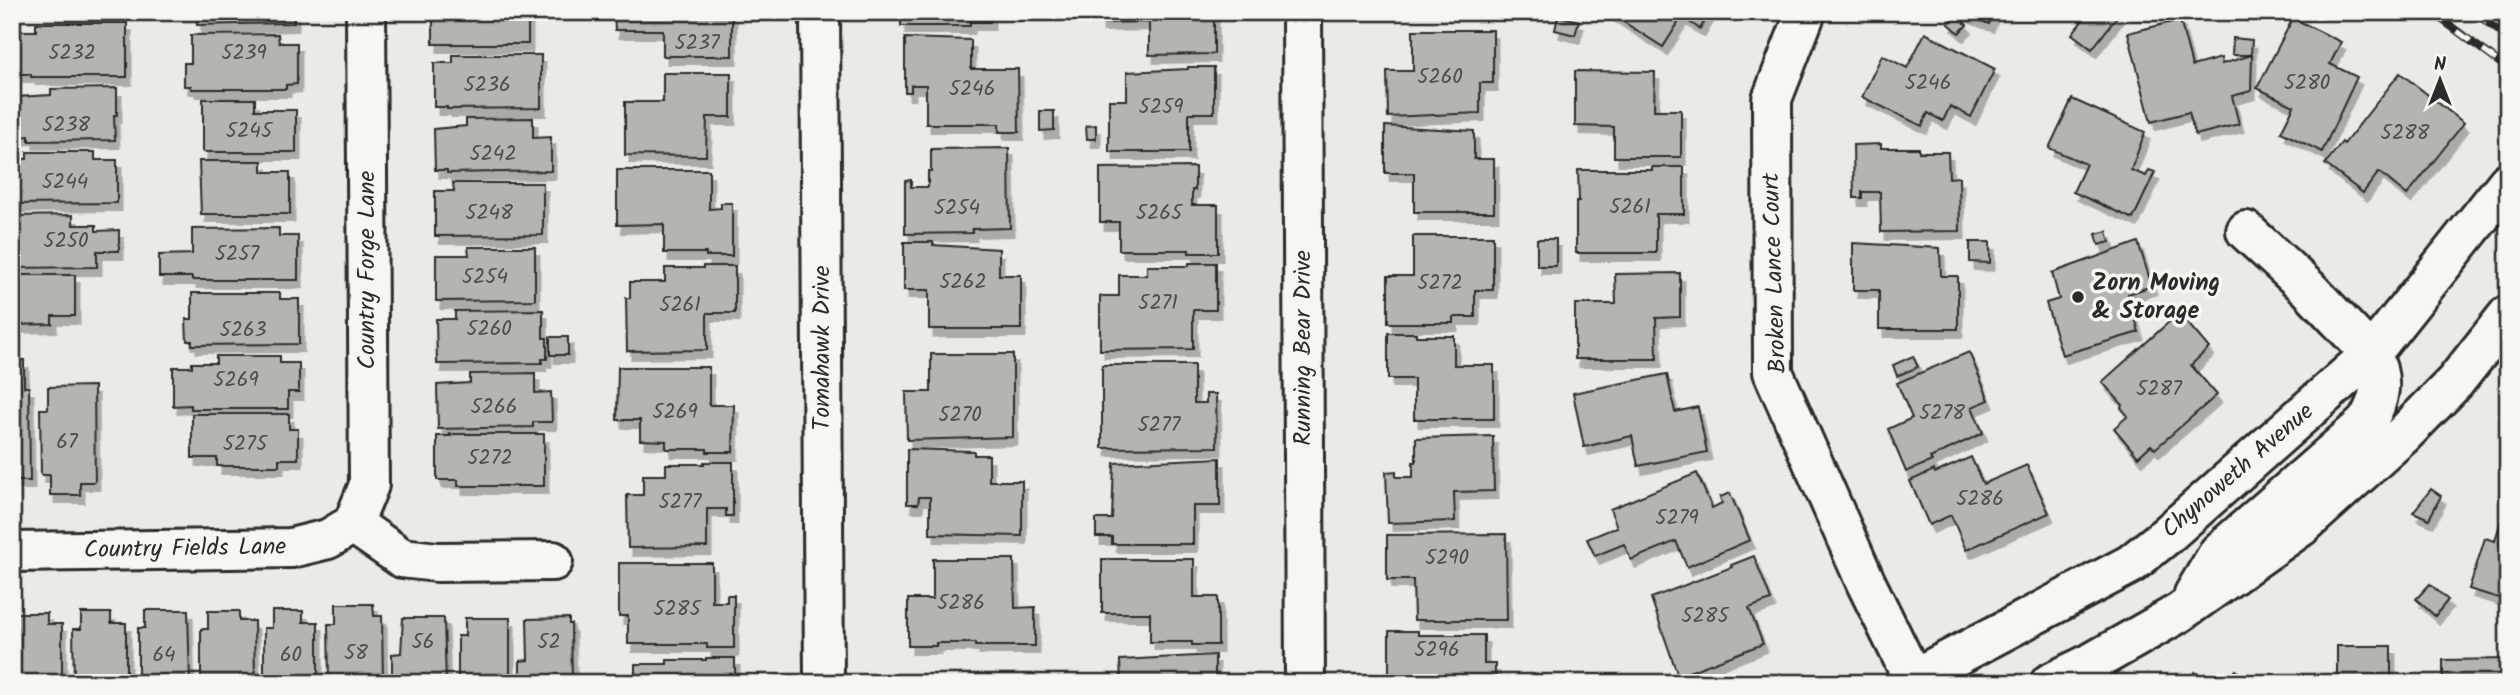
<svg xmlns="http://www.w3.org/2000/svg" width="2520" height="695" font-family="Kalam,sans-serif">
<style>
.building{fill:#b4b4b1;stroke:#2b2b2b;stroke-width:2;filter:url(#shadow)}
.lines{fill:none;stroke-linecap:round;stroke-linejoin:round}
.minor-casing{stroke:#2b2b2b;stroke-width:44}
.minor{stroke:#f6f6f2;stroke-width:38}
.rail-casing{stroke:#2b2b2b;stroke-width:8}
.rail{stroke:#f6f6f2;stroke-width:5;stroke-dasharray:16;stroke-linecap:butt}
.poi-dot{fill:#2b2b2b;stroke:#f6f6f2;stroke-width:2.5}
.labels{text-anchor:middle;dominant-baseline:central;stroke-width:7;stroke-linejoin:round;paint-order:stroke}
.number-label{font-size:21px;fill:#4d4d4c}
.street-label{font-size:24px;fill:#2b2b2b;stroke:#f6f6f2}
.poi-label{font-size:24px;font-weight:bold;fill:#2b2b2b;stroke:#f6f6f2;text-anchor:start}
</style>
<defs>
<filter id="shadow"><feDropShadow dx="4.5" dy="8" stdDeviation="0" flood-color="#0004"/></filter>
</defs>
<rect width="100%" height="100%" fill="#eaeae6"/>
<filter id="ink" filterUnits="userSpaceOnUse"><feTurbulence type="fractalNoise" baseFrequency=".0143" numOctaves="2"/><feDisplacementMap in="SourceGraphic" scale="14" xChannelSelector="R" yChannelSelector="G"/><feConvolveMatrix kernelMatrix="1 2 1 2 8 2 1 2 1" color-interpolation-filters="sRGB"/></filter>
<g filter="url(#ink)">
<!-- building -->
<path class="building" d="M196,12H294V23L197,25Z
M433,12H528V44H433Z
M614,12L732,14V56H663V30H615Z
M901,12H990V22H970V26H901Z
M1099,12H1214V54L1149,55V22L1099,23Z
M1608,12H1710L1700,29L1682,17L1663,47Z
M1958,12H1994L1989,24Z
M2089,12H2117L2119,14L2092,49L2072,34Z
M1956,14L1967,25L1959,33L1948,23Z
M1558,16L1579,21L1575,35L1555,30Z
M2293,18L2341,42L2330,64L2357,77L2322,152L2281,132L2294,106L2257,88Z
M2180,20L2192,66L2221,58L2222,64L2252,55L2251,91L2232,96L2239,124L2195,135L2189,112L2151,122L2128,33Z
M36,23H127V77H31V74H18L17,31H36Z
M1413,30H1493V83H1480V113L1388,117L1387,71H1413Z
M1925,33L1995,69L1971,117L1950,106L1943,121L1928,113L1922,126L1862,97L1882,55L1907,68Z
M278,34L279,43H297V84L286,85V89H191V86H184V63H191V35Z
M905,38L971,40V69H1018L1019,132H999V124H926V85H911V92H905Z
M2233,38L2252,40L2251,55H2232Z
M453,55H541V108L447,109V107H434V63H453Z
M1188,67H1214V113H1189V152H1109V100H1127V72L1188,69Z
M1575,71L1655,72L1654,110H1681V157H1614V127L1575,126Z
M663,73H731V117H707L706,156L625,155V102H663Z
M2400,73L2464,123L2407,195L2379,172L2363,193L2325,164L2342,142L2344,144Z
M117,88V115H114L115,140L29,141V136L17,137V97L51,95V89Z
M203,99H255V110H296V152H203Z
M2072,99L2145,132L2131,170L2146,176L2149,170L2155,172L2133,219L2073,192L2086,164L2049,148Z
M1040,111H1054V130L1040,131Z
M533,118V138L551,137V171L447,173V170H435L434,129L466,126V119Z
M1096,125V139H1087L1086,126Z
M1385,126L1474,131V159H1494V212H1414V173H1385Z
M1881,144V148H1919V152H1948L1949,178L1959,177L1960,231L1881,232L1880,192H1862V198H1854L1853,145Z
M1009,148L1010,228L972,229V233L905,234V181L911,180V187H928V171H931V149Z
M27,152H95V160H117V203L12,204V159H27Z
M199,161H262V172H290V214H201Z
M1195,167V190H1192V205H1218V253H1189V250H1119V222H1100V168Z
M1652,167H1684V214H1656V253H1576V201H1579L1578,170H1652Z
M617,170H709V209L721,208V203H732V256H706V253H664V224L617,225Z
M453,183H543V235L435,236V191H454Z
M73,215V225H96V231L119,230V251H97V267L12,268V216Z
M279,228V236H298V280H192V277H159V255L192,254V229Z
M2107,231L2110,242L2099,245L2096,234Z
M1413,236H1493V290H1475V317H1453V323H1388V276H1413Z
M1537,239H1556V266H1537Z
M904,242H933V245L999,249V275H1021V329H929V290H904Z
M1970,242H1990V263L1970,262Z
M2138,242L2152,286L2128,294L2139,332L2062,355L2046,303L2059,299L2052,273Z
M1853,243L1940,248L1941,276H1958V329H1879V290H1853Z
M468,247H535V300L436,301V255H469Z
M1189,263H1216V310H1193V349L1100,350V296H1119V275H1147V266H1189Z
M703,266H735V313H707V350L627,351L626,298H630V282H665V268H703Z
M1680,273V317L1656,318L1657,359H1575V304H1616L1615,274Z
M12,275H75V316H52V324L12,325Z
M192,293H280V299H299V344L192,345V341H187L186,319H192Z
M543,310V338H547V359H542V363L437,364L436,319H455V311Z
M2179,313L2209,348L2191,365L2217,395L2155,449L2151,445L2138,457L2114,428L2128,416L2121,408L2123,405L2102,382Z
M1388,333H1416V336H1454V365H1494V419H1414V379H1388Z
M550,337H568V355H550Z
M1969,352L1989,400L1972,407L1983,433L1930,458L1932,461L1906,472L1888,429L1912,418L1897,383Z
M931,354H1013V437L907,440L906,392H931Z
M216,356H280V363H299V392H288V409H191V405L173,406V367H192V363H216Z
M1913,356L1918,367L1897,376L1893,365Z
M12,360H24V387H29L30,481H14V493Z
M1102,365H1194V403H1206V394H1216L1217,447L1102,448Z
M618,367H709V405H734L733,452H707V449H666V441L640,440V420H617Z
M535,373V393L551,392L552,422H533V427L438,429L437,385L470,383V374Z
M1667,374L1675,412L1698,407L1707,452L1638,466L1632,436L1584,447L1573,393Z
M94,386L95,482H80V495H50V475H41L40,409H48V387Z
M192,414H289V429H298V459H279V466H217V458H192Z
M450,434H544V486H458V480H437V436H451Z
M1493,436L1494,491L1454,492L1455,521L1388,523L1386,472L1396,471V477H1413V462H1416V438Z
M907,449L974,451V455H989V481H1022V536L930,534V497H919L918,504H907Z
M1971,457L1983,484L2027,465L2049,513L1966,550L1951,515L1929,525L1910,481L1934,470L1935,473Z
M1220,458V506H1193V544H1112V537H1096V519H1112L1114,463Z
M704,462H733V516H726V509H707V547L628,548L627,495H643V475H666V464H704Z
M1697,473L1712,508L1722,503L1720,497L1730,493L1750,540L1687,567L1676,541L1631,560L1624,544L1595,556L1587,539L1617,527L1610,509Z
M2431,489L2441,496L2429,519L2413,512Z
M2503,513L2508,515V601L2469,589L2485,538L2495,541Z
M1506,534L1507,620H1414L1413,580H1387V535Z
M1754,556L1771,600L1749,608L1763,644L1678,676L1651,598L1732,567L1731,565Z
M933,559H1014L1015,608L1035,607V646H975V643H936V646H908V599H933Z
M1102,559H1194V597H1218V645H1192V642H1150V613H1102Z
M619,563H712V602H727V595H734V648H707V644H628V616H619Z
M2430,584L2448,600L2435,616L2416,599Z
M336,604H373L374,616H382L383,683H329L328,624H336Z
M145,610H188L190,683H138V628H145Z
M208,611H239V621H254L255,683H201V629H208Z
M272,611H303V622H318V683H264V628H272Z
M16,613H47V624H62V683H12V631H16Z
M81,613H111V623H126V683H74L73,629H81Z
M403,618H444L446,683H392V654L401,653Z
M465,618H510V683H458V636H465Z
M569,618V624H571L572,683H520V661L528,660L527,619Z
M1389,631H1418V635H1484V664H1495V683H1416V679H1389Z
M2337,646H2391V683H2337Z
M1215,655V683H1121L1120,660Z
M706,658H735V683H635V664H667V660H706Z
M2508,659V683H2443V660Z
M2236,670L2254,683H2227Z
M2195,672L2210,683H2187Z
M2270,673L2285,683H2264Z"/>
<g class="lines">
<!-- minor casing -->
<g class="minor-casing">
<path id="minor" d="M820,12L824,683
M1302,12L1305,683
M1806,12L1772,99L1773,372L1866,583L1915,683
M353,524L369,485L366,12
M12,552L291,548L328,539L353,524L402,558L437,562L553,561
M2194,594L2219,552L2366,423C2381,400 2384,379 2371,354L2308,288L2246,231
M1905,683L2131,564L2167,535L2371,354L2508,182
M2050,683L2091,663L2179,613L2302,526L2402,436L2455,382L2508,315"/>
</g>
<!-- minor -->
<use href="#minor" class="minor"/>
<!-- rail casing -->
<g class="rail-casing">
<path id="rail" d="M2432,12L2508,69
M2474,12L2508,38"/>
</g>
<!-- rail -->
<use href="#rail" class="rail"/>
</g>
</g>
<!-- markers -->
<circle class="poi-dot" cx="2078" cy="297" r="7"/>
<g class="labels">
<!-- number labels -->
<g class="number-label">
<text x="697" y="43">5237</text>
<text x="72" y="53">5232</text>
<text x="244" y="53">5239</text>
<text x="1440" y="77">5260</text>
<text x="1928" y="83">5246</text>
<text x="2307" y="83">5280</text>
<text x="487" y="85">5236</text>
<text x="972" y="89">5246</text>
<text x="1161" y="107">5259</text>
<text x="66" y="125">5238</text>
<text x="249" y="131">5245</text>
<text x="2405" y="133">5288</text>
<text x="493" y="154">5242</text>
<text x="65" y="182">5244</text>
<text x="1630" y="207">5261</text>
<text x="957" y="208">5254</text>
<text x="489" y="213">5248</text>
<text x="1159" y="213">5265</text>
<text x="66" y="241">5250</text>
<text x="237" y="254">5257</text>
<text x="485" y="277">5254</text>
<text x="963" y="282">5262</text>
<text x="1440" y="283">5272</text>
<text x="1158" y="303">5271</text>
<text x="680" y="305">5261</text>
<text x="489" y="329">5260</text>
<text x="243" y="330">5263</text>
<text x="236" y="380">5269</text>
<text x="2159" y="389">5287</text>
<text x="494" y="407">5266</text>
<text x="675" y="412">5269</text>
<text x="1942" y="413">5278</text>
<text x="960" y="415">5270</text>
<text x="1159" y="425">5277</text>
<text x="67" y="442">67</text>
<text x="245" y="444">5275</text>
<text x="490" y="458">5272</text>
<text x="1980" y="499">5286</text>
<text x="680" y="502">5277</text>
<text x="1677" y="518">5279</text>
<text x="1447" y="558">5290</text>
<text x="961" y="603">5286</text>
<text x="677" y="609">5285</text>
<text x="1705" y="616">5285</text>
<text x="423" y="642">56</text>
<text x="549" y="642">52</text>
<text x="1437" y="650">5296</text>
<text x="356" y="653">58</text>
<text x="164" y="655">64</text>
<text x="291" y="655">60</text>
</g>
<!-- street labels -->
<g class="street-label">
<text transform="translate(367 270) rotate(-90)">Country Forge Lane</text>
<text transform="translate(1775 273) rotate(-92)">Broken Lance Court</text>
<text transform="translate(822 348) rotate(-90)">Tomahawk Drive</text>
<text transform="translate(1303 348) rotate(-90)">Running Bear Drive</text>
<text transform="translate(2238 471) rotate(-41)">Chynoweth Avenue</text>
<text transform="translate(185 549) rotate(-1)">Country Fields Lane</text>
</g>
<!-- poi labels -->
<g class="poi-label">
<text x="2092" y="283">Zorn Moving<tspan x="2092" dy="28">&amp; Storage</tspan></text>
</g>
</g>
<!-- margin -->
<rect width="2520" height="695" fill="none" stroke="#f6f6f2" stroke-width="42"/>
<rect x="21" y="21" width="2478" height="653" fill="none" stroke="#2b2b2b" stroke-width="2.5" filter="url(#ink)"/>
<!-- north arrow -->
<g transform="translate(2440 80)" stroke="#f6f6f2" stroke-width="5" paint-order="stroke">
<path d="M0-5L12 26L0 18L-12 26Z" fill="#2b2b2b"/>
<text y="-10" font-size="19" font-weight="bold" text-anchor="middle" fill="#2b2b2b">N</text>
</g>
</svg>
